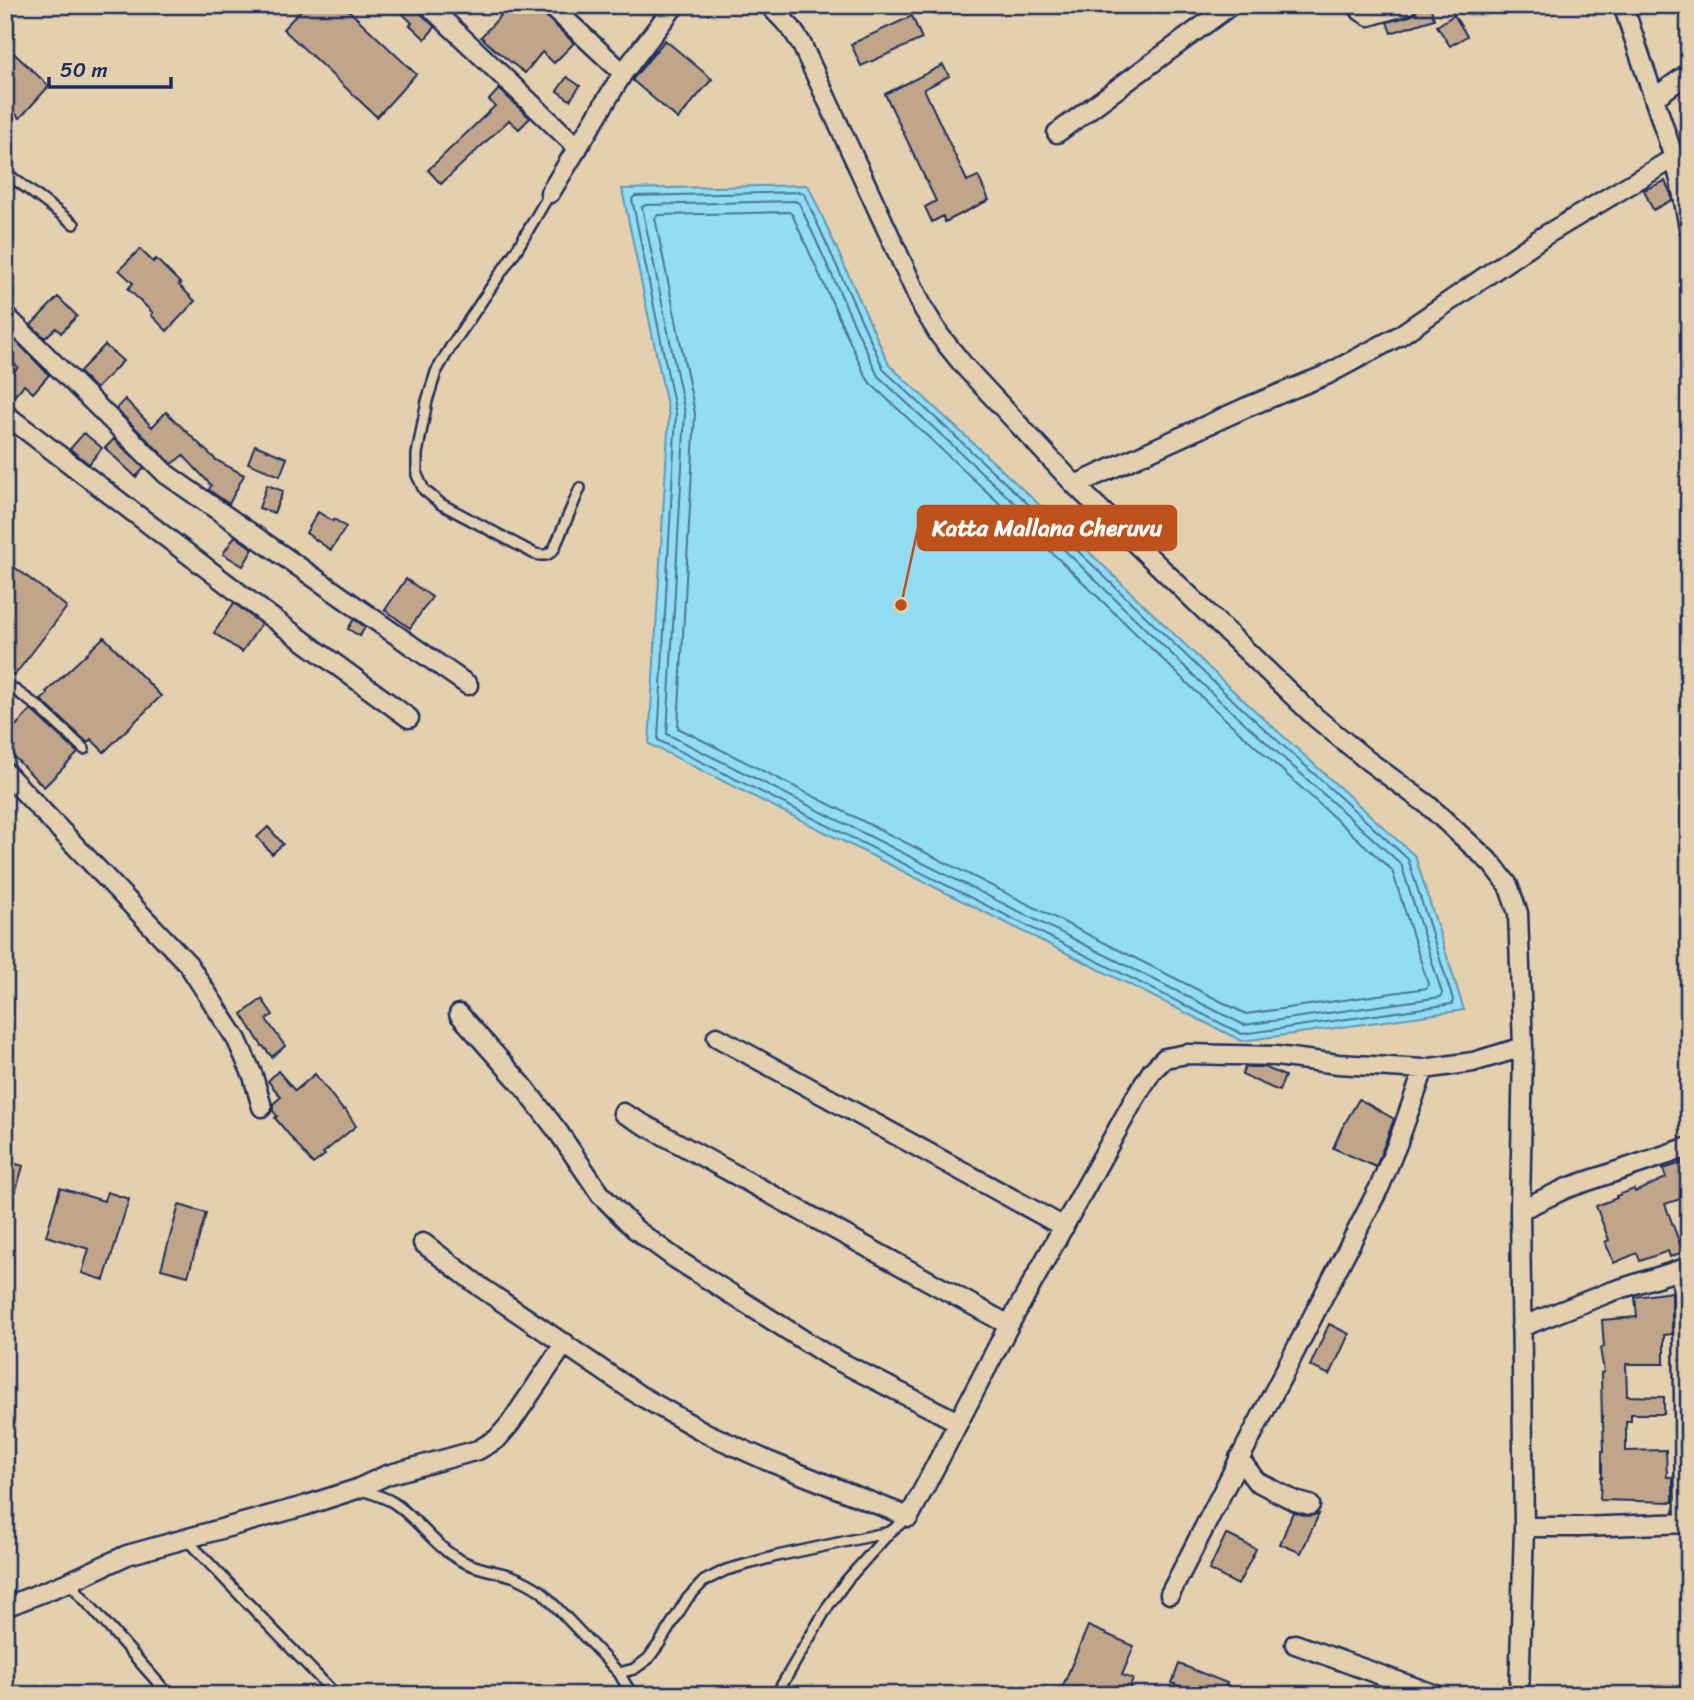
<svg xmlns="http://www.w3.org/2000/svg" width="1694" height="1700" font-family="Sriracha,sans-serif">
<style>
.water{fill:#92ddf2;stroke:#6297b7;stroke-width:2}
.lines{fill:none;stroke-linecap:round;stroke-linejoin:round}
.shore{stroke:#4b7599;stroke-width:2}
.building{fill:#c1a58a;stroke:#1b2f5e;stroke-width:2}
.lane-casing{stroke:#1b2f5e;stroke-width:14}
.street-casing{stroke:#1b2f5e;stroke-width:23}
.lane{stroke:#e4cfae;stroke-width:9}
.street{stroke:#e4cfae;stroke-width:18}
.leader{fill:none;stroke:#bf511c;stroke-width:2.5}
.callout-dot{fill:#bf511c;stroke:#e4cfae;stroke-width:2.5}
.callout{fill:#bf511c;stroke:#bf511c;stroke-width:2.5}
.callout-label{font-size:23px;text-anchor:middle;font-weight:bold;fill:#fff}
</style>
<rect width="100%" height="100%" fill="#e4cfae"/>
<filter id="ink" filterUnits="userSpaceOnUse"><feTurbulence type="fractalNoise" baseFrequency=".0143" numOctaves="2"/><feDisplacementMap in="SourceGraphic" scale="14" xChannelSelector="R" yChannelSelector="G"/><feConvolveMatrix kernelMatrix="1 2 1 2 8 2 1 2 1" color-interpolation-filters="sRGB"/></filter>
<g filter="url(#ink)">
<!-- water -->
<path class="water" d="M808,185L889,365L1060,524L1229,687L1415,856L1464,1010L1242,1041L649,744L669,415L622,189Z"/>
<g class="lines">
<!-- shore -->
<path class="shore" d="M801,192L804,194L884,370L1055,529L1224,692L1408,859L1453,1000L1452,1004L1242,1034L658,740L676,414L632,199L635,196Z
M795,201L799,203L878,376L1049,535L1218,699L1401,864L1442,993L1441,997L1244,1025L667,734L685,413L642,207L646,205Z
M789,212L792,214L865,375L870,383L1042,543L1211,706L1392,870L1428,984L1427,988L1246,1014L678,728L695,413L655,218L658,215Z"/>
</g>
<!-- building -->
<path class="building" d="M306,5H343L416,74L377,117L283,29Z
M394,5H417L420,13L435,27L425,39L410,25L412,23Z
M507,5H539L542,13L574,43L554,63L542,52L525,73L494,49L481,37L503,13L501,12Z
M1427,5H1430L1434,19L1391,33L1387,22L1410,16L1415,13L1418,8Z
M1454,15L1467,36L1450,46L1437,26Z
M912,16L922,39L861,66L851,44Z
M665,40L712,79L678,119L632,80Z
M5,45L49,86L20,118L5,104Z
M943,65L949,76L924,89L967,181L978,176L989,200L945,222L943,216L932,222L925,207L936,201L885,94Z
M567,77L580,86L570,100L557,91Z
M499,89L530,118L519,129L509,120L441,184L428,170L495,106L489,100Z
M1665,181L1671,194L1672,200L1653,210L1644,190Z
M140,249L153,262L156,259L181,284L179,285L195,301L167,331L151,315L153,313L128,289L133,283L119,270Z
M58,297L77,316L61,333L56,328L45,338L31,325Z
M16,341L49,375L33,393L24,385L8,403H5V383L18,367L5,356V353Z
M105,345L123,361L96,389L79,372Z
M125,399L152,427L166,412L216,460L244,475L229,504L209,490L211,485L183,455L172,464L116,409Z
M84,433L102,448L89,464L70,449Z
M114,439L144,468L136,477L105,448Z
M255,445L287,458L280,476L248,463Z
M267,485L283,491L274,513L259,508Z
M318,512L333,521L334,519L346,527L331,550L306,533Z
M235,536L253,549L243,566L223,554Z
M5,560L67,607L14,676L5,668Z
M406,579L432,597L410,628L385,610Z
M234,603L261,624L242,652L214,633Z
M354,619L365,627L360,636L348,629Z
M104,637L161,696L104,752L91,739L88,743L41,700L48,694L46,692Z
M31,710L78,753L44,787L5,748V737Z
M268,827L283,844L272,854L257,837Z
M262,999L273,1015L266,1019L285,1046L272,1057L263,1046H262L242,1014Z
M1245,1067H1264L1285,1076L1279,1091L1242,1075Z
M278,1071L295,1091L315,1074L343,1110L345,1109L356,1126L323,1153L325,1155L313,1164L275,1118L277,1116L273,1111V1104L281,1097L268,1081Z
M1359,1099L1394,1119L1376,1167L1333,1148L1342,1128Z
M5,1161L23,1166L9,1215L5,1214Z
M1682,1163L1689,1183V1196L1665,1204L1683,1252L1670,1257L1668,1251L1640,1261L1637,1253L1614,1263L1605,1242L1609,1240L1596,1206L1617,1198L1616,1196L1634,1189L1635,1192L1666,1178L1663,1169Z
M60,1188L104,1201L107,1192L129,1199L104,1280L82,1273L89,1249L46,1236Z
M179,1205L206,1213L188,1276L161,1269Z
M1672,1292V1334L1664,1335V1364H1626L1627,1396L1664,1397V1414H1631V1421H1626V1451L1666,1450L1667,1477H1673V1502L1600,1500L1601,1477H1602V1451H1604L1603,1422H1602L1601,1373L1604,1372L1600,1348L1604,1347L1602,1320L1637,1317L1635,1297Z
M1329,1324L1349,1334L1330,1375L1310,1366Z
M1293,1512L1308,1516L1319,1514L1301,1553L1280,1544Z
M1226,1534L1256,1549L1238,1585L1209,1570Z
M1088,1626L1134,1646L1122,1675L1133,1679L1127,1695H1059Z
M1179,1664L1227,1683L1223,1695H1201L1172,1683Z"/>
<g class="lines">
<!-- lane casing -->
<g class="lane-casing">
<path id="lane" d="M5,172L74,224
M550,193L517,249L450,348L436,372L427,401L417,454V475L424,490L441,504L535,554C544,556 548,556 554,549L580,488
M5,683L40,708L84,749
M358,1489C371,1493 383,1496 394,1503C418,1519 434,1546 460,1560C476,1569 495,1571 512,1576C523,1580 532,1585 541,1591L619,1673L632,1695
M186,1539L336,1695
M69,1582L169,1695
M619,1673L634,1669L648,1659L659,1644L687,1599L704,1581L726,1570L777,1556L890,1532L909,1517
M776,1695L828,1606L847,1580L890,1532"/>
</g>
<!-- street casing -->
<g class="street-casing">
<path id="street" d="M428,5L578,148
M550,5L623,73
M769,5L791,28L801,43L923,308L940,336L965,367L1075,485L1315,717L1367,760L1428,805L1492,864L1508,885L1518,913L1523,1047L1520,1210L1524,1527L1519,1695
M1358,5L1361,11L1369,16L1407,5
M1623,5L1674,158L1680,180L1689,228
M1654,98L1689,73
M1057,133L1231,5
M550,193L623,73L675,5
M5,315L166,474L468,685
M5,414L264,612L409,718
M1075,485L1247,407L1326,375L1399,336L1544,236L1674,158
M5,772L188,964L237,1040L253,1076L262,1107
M459,1014L523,1086L559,1133L601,1195L635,1229L676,1259L827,1355L958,1422
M717,1037L1064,1227
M623,1113L1009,1325
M1520,1210L1567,1188L1689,1147
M423,1243L482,1288L639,1395L706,1433L768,1461L909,1517L1009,1325L1135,1098L1152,1071L1165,1058L1187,1054L1276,1056L1338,1064L1424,1069L1473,1062L1523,1047
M1681,1270L1683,1293L1685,1523
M1521,1327L1610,1292L1689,1267
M1239,1458L1256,1481L1295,1501L1310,1505
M1524,1527H1580L1689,1523
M1170,1594L1380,1186L1398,1142L1424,1069
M5,1607L69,1582L127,1555L304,1506L357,1489L387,1475L478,1450L497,1439L510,1424L565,1343
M1295,1644L1436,1695"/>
</g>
<!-- lane -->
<use href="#lane" class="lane"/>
<!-- street -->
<use href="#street" class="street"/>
</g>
</g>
<!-- callouts -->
<path class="leader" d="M901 605L918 528"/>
<circle class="callout-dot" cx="901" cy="605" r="7"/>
<rect class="callout" x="918" y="506" width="258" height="44" rx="7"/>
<g class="callout-label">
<text x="1047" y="536">Katta Mallana Cheruvu</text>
</g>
<!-- margin -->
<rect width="1694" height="1700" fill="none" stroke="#e4cfae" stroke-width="28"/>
<rect x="14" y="14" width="1666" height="1672" fill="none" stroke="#1b2f5e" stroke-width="2.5" filter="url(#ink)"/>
<!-- scale -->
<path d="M49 77v10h122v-10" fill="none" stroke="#1b2f5e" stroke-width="3.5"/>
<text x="60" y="77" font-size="21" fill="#1b2f5e" stroke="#e4cfae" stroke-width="5" paint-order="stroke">50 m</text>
</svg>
